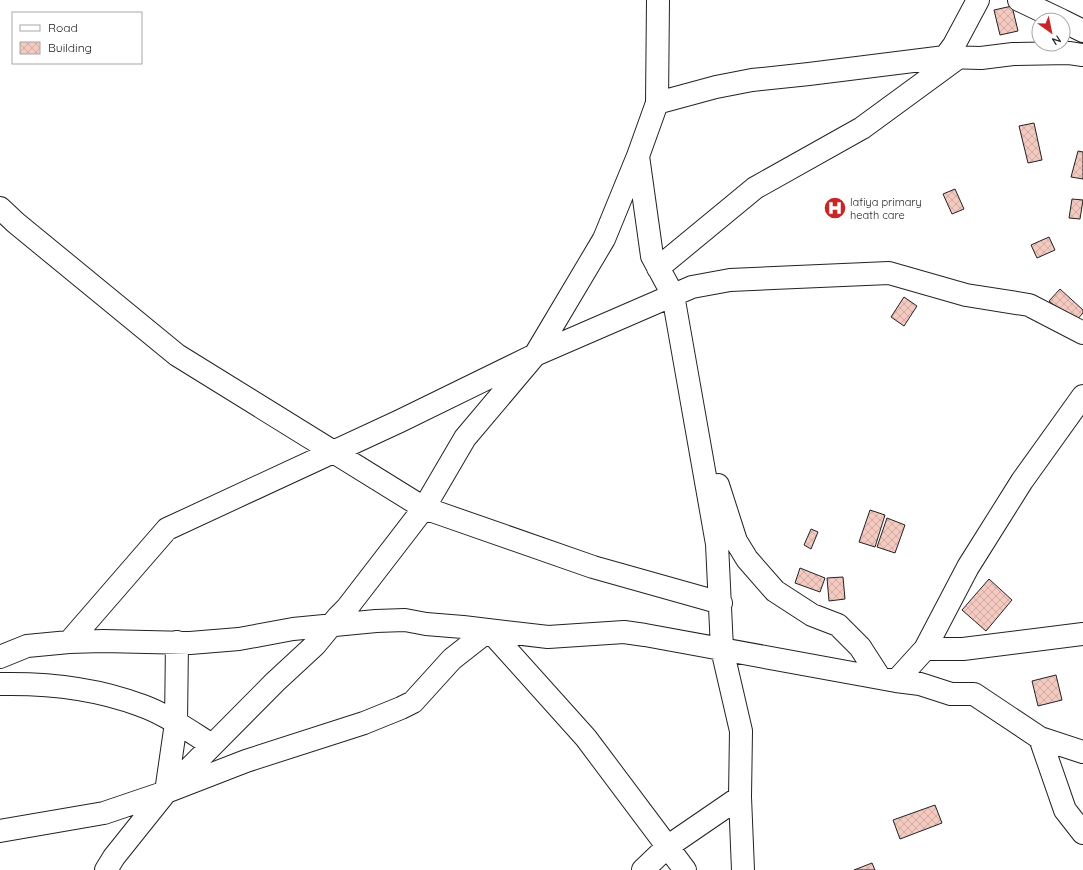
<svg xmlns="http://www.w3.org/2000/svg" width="1083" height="870" font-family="Quicksand,sans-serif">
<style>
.building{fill:url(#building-cross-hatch);stroke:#222}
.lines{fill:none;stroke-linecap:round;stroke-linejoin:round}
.minor-casing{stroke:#222;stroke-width:24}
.minor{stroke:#fff;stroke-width:22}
.labels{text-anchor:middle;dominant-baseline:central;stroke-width:3;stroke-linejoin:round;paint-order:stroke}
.poi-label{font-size:11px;fill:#222;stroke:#fff;text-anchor:start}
</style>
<defs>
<pattern id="building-cross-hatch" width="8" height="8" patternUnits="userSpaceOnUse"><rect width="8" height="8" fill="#f3c9c0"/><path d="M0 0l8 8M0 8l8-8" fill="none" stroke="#d0aca5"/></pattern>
</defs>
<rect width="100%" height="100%" fill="#fff"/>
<!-- building -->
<path class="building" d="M1012,6L1018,31L1000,35L994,10Z
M1034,123L1042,160L1028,163L1019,126Z
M1078,151L1083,152V179L1071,177Z
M955,189L964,209L952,214L943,194Z
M1072,199L1083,200L1080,219L1069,218Z
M1049,237L1055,250L1037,258L1031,245Z
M1060,289L1083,310V313L1075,322L1049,301Z
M904,297L917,306L904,326L891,317Z
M870,510L885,515L875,547L859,542Z
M887,518L905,525L895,553L877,547Z
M811,529L818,532L811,549L804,545Z
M800,568L825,578L820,592L795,583Z
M843,577L845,599L829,601L827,578Z
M989,579L1012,600L986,631L962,610Z
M1056,675L1062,700L1038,706L1032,681Z
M935,805L942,823L900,839L893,820Z
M872,863L875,870H854Z"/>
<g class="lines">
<!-- minor casing -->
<g class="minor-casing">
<path id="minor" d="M658,0L657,103L638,156L652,256L673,295L717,544L722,649L741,731L740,797L743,870
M1019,0L1061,20
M1063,21L1083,31
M945,57L954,45L978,0
M657,103L716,87L752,80L809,74L945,57L981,58L1013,54L1069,53L1083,55
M0,208L16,223L177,355L424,508L593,567L721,603
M658,268L755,188L862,128L959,57
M718,485L736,541L747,559L775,591L812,615L838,625L860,647L880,678
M69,642L167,529L400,421L535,355L692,287L730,280L889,273L966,295L1029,305L1083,333
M925,649H963L1083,634
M0,657L27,646L69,642L103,641L190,643L239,639L293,629L376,621L405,620L426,624L463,627L548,637L624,632L645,635L896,681L920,684L951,694H974L1040,738L1083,752
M896,681L925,649L968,567L1022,481L1083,396
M0,684C48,683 95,688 140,705C164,713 191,732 212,745
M1040,738L1065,810L1083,833
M166,792L176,723L177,642
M0,831L104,813L166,792L246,761L364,723L401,708L413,702L452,659L489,630L586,738L685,870
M106,870L114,857L166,792L275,682L315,645L338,617L347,608L424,508L465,438L535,355L604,239L638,156
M643,870L667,847L740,797"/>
</g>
<!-- minor -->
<use href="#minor" class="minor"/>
</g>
<!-- icons -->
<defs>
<g id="hospital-disc" transform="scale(1.15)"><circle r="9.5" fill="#c62828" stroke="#fff"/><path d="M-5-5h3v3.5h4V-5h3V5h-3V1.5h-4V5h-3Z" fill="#fff"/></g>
</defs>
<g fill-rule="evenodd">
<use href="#hospital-disc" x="835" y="208"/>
</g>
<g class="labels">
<!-- poi labels -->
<g class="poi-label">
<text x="850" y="202">lafiya primary<tspan x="850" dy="13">heath care</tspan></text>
</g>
</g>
<!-- legend -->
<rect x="12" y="12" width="130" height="52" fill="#ffffff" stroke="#a7a7a7"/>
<rect x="20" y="25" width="20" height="6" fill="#ffffff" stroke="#a7a7a7"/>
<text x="48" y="32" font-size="12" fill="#222222">Road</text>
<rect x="20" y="42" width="20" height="12" fill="url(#building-cross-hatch)" stroke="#a7a7a7"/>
<text x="48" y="52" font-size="12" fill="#222222">Building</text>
<!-- north arrow -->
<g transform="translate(1051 32) rotate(147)"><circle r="19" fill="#ffffff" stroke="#a7a7a7"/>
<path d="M0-3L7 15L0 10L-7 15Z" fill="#c62828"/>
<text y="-6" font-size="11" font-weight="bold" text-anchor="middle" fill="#222222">N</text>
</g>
</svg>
